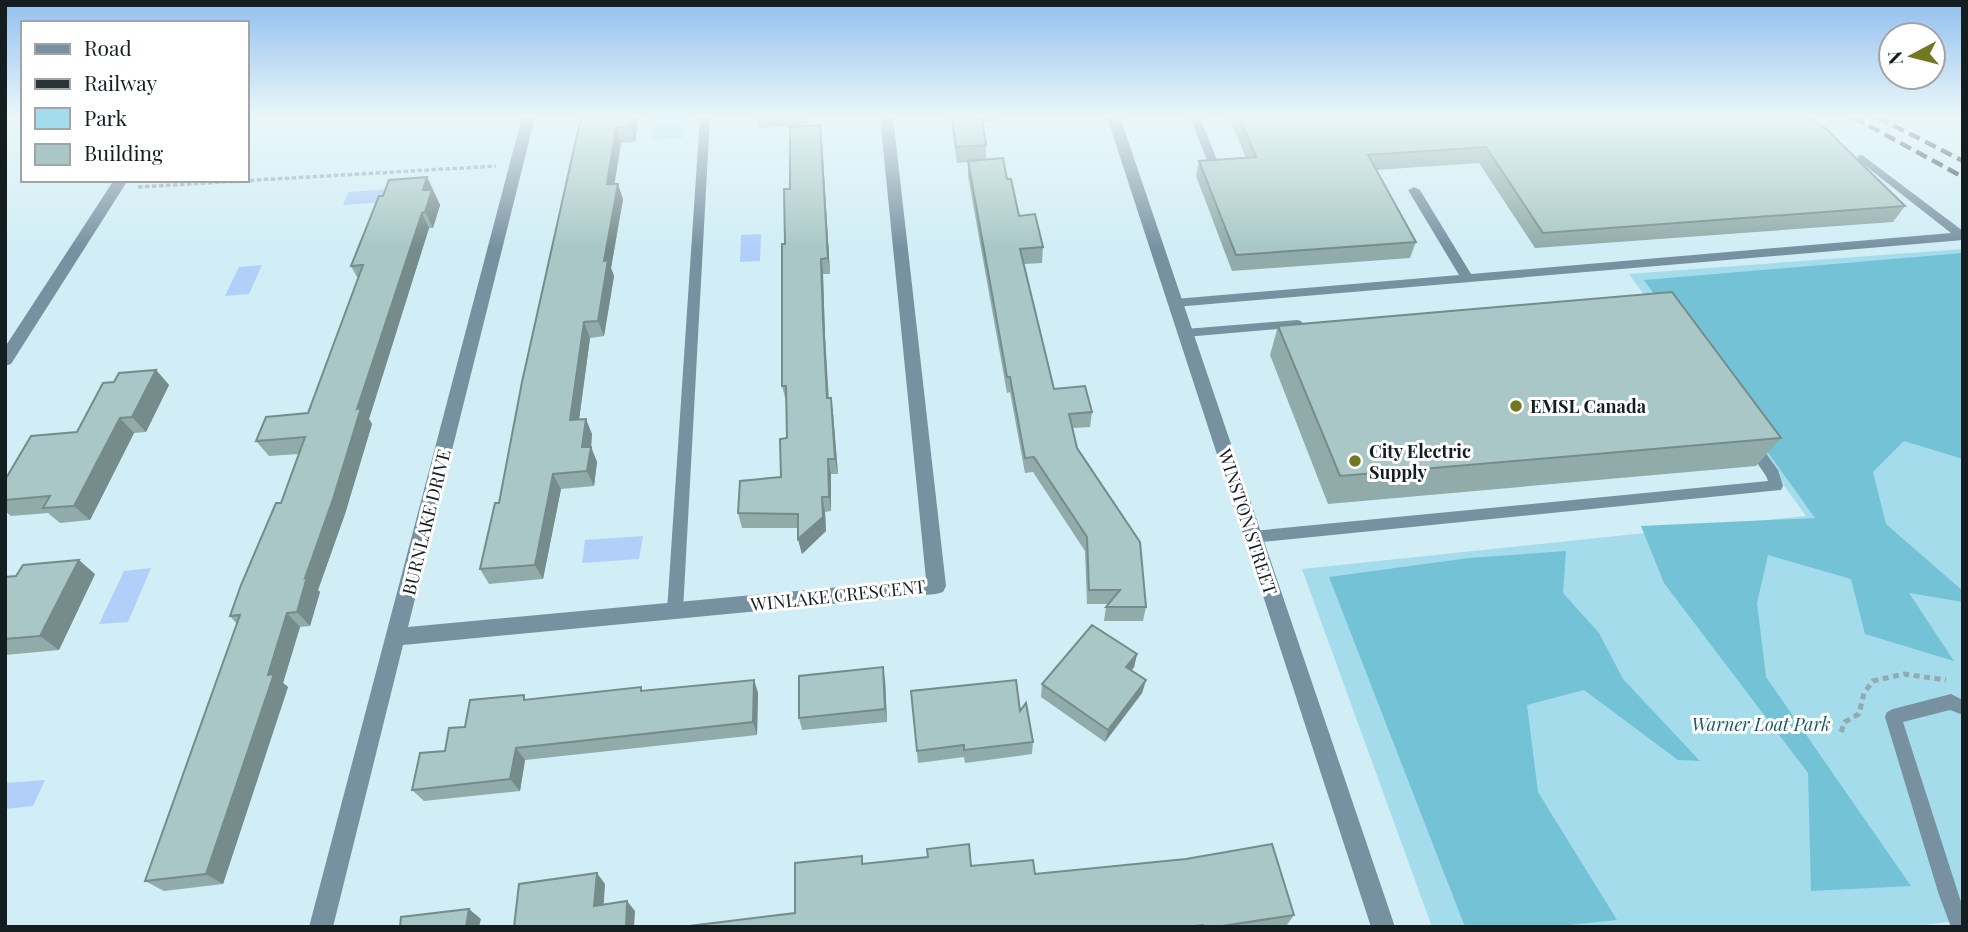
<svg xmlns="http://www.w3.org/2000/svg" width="1968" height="932" font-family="'Playfair Display',serif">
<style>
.green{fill:#a4dceb}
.forest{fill:#73c2d6}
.water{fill:#b2cff9}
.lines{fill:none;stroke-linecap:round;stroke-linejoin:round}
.path-far1{stroke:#93aab0;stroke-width:3.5;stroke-dasharray:4.5 2.5;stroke-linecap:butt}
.path{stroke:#93aab0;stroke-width:5;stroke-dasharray:6 4.5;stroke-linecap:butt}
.service{fill:#7891a1;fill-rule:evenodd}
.minor{fill:#7891a1;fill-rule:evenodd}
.tertiary{fill:#7891a1;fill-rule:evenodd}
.rail{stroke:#273336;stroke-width:4.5;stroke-dasharray:12 6;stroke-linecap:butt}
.wall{fill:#91abaa}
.shaded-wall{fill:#768b8b}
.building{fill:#a9c7c6;stroke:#768b8b;stroke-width:2}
.poi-dot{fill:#73771f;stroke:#fff;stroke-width:2.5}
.labels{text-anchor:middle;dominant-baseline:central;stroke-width:6;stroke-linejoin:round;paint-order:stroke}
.poi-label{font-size:18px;font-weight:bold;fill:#141e21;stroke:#fff;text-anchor:start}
.street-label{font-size:18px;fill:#141e21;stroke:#fff}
.park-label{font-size:18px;font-style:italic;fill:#185a68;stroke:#fff}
</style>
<rect width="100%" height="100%" fill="#d1edf5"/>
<!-- green -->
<path class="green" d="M655,117H687L684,138L651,140Z
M1963,249V920L1909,927H1432L1302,569L1806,516L1629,274Z"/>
<!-- forest -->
<path class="forest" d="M1963,253V459L1904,441L1873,472L1886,524L1963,591V602L1909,593L1954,661L1865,634L1851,579L1768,555L1757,603L1766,677L1911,886L1811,891L1808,773L1664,583L1641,526L1815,518L1644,280Z
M1566,551L1563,593L1599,633L1623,679L1700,761L1678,760L1584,690L1527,705L1538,792L1617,920L1549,927H1465L1329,577L1469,558Z"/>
<!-- water -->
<path class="water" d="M392,189L387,202L343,205L348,192Z
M761,234L760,261L740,262L741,235Z
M262,265L249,294L225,296L239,267Z
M643,536L639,559L582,563L585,540Z
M151,568L128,622L99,624L124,571Z
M45,780L33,806L5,809V783Z"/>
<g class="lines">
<!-- path-far1 -->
<path class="path-far1" d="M138,187L496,166"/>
<!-- path -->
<path class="path" d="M1841,732L1845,722L1859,714L1864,693L1873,681L1904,674L1946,680"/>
<!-- service -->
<path class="service" d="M700,117H710L683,611L680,616L675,618L670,616L667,611Z
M1190,117H1200L1217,160L1216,162L1212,163L1207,160Z
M1862,155L1963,231V240L1175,307L1169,303L1175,299L1459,275L1408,190L1414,187L1420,190L1471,274L1951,233L1858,160V156Z
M1297,320L1301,321L1303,324L1301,327L1185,337L1179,333L1185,329Z
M1752,440L1757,441L1778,470L1783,486L1781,490L1253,543L1248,541L1246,537L1248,533L1253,531L1768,481L1766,476L1745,445Z
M1951,694L1963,700V715L1950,710L1903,722L1963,908V927H1951L1939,895L1885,717L1887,712L1893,709Z"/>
<!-- minor -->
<path class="minor" d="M522,117H535L408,627L926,579L880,117H893L946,586L943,592L936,594L403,645L333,927H309Z"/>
<!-- tertiary -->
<path class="tertiary" d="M1107,117H1120L1395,927H1371Z
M114,180H128L11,364L5,366V347Z"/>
<!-- rail -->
<path class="rail" d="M1853,117L1963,177
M1877,117L1963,161"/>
</g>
<!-- wall -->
<path class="wall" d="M581,117H639L635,142L621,143L614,184L623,199L611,268L614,276L604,336L590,338L579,419L592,434L591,447L597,462L594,486L561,489L543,579L489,584L480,569L499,503Z
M757,117H807V125L759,128Z
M950,117H1000L999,121L982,122L986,145V160L1007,179L1019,216L1043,247L1042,263L1024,264L1054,389L1092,412L1090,427L1072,428L1077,448L1146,607L1143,621H1104L1106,607L1109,604H1087L1085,551L1033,472L1025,473L1010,392L1007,393L968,176V162L957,163Z
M1229,117H1806L1905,206L1893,222L1535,248L1479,163L1376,170L1416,242L1410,258L1232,271L1196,176L1199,161L1246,158Z
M820,125L822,140L830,274H823L825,336L829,398L833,413L838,474H831V511L825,512L826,531L802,554L798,539V528H742L738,513L781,477L787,438L786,401L782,386L785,244L790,189Z
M427,177L440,205L433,228H429L369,419L372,424L345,514L318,590L320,592L310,626L300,627L283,683L288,687L223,884L164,891L145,881L237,624L230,616L281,503L299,454L269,456L256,441L308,413L358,279L351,266L383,196Z
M1278,326L1781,438L1756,466L1328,504L1270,355Z
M156,370L169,385L146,432L134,433L90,520L60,523L48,513L11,516L5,511V480L77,432Z
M95,574L59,650L5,655V577Z
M1137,654L1134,667L1131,671L1146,680L1142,693L1105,742L1041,697L1042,684Z
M754,680L758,693L757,735L525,760L520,791L424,801L412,790L465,727L528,699L643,691Z
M885,680L887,722L802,730L799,718Z
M911,691L1020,711L1033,742L1032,754L965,763L964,757L918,763Z
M864,864L971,866L1035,874L1294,915L1287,925L1275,927H681L795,913Z"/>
<!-- shaded-wall -->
<path class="shaded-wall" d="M632,117H639L635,142L630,127Z
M820,125L822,140L830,274L828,258Z
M616,127L621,143L612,200L607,184Z
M427,177L440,205L433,228L425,212L423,190Z
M618,184L623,199L611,268L614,276L604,336L598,321L604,261Z
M422,213L429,228L369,419L372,424L345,514L318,590L320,592L310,626L297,612L305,578L357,409Z
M821,259L823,274L825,336L829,414L827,398L823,320Z
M584,322L590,338L577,435L570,420Z
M156,370L169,385L146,432L132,417Z
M831,398L833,413L838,474L835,459Z
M120,418L134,433L90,520L74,506Z
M586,419L592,434L591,447L597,462L594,486L587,471L582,447Z
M828,459L831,474V511L829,497Z
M553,474L561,489L543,579L535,565Z
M822,497L825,512L826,531L802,554L798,539Z
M79,560L95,574L59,650L40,636Z
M287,613L300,627L283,683L288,687L223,884L206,874Z
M1137,654L1134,667L1123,681L1126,667Z
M883,667L885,680L887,722L885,709Z
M754,680L758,693L757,735L753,722Z
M1146,680L1142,693L1105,742L1108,730Z
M516,748L525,760L520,791L510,779Z
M597,873L605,884L603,916L594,906Z
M627,901L635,911L634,927H626Z
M469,909L481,919L479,927H466Z"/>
<!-- building -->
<path class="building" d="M581,117H632L630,127H616L607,184H618L604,261L608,260L598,321L584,322L570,420L586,419L582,447H591L587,471L553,474L535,565L480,569L495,503H499L522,382Z
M952,117H982L986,145L956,147Z
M1239,117H1806L1824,127L1905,206L1543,233L1486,147L1368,155L1416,242L1236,255L1199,161L1256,157Z
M820,125L828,258L821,259L823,320L827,398H831L835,459H828L829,497H822L823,517L798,539V514L738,513L740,481L781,477L780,439L787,438L786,386H782V244H785L784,189H790V127Z
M1003,158L1007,179H1011L1019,216L1035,214L1043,247L1020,249L1054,389L1085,386L1092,412L1069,414L1077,448L1140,542L1146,607H1106L1120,590H1089L1087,537L1034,457L1025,458L1010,377H1007L968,161Z
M427,177L423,190H432L425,212L422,213L357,409L361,408L333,499L305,578L307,577L297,612L287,613L268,675L274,674L206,874L145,881L240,615L230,616L241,585L276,503H281L305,437L256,441L266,417L308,413L363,265L351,266L379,196H383L389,180Z
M1672,292L1781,438L1340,476L1278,326Z
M156,370L132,417L120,418L74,506L43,508L50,496L5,500V480L31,436L77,432L103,383L114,382L119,373Z
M79,560L40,636L5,639V577L16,576L23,565Z
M1092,625L1137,654L1126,667L1146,680L1108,730L1042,684Z
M883,667L885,709L799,718V676Z
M754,680L753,722L516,748L510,779L412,790L420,753L445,751L449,728L465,727L470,700L524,695V700L641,687V691Z
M1016,680L1020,711L1026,703L1033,742L964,750V745L917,751L911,691Z
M969,844L971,866L1033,860L1035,874L1186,859L1272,844L1294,915L1216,927H1203V925L1185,927H681L795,913V863L862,856V864L928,857L927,849Z
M597,873L594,906L627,901L626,927H514L519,884Z
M469,909L466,927H400L401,917Z"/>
<!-- sky -->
<linearGradient id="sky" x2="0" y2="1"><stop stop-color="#92bfef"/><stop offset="0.47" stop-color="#eaf7fa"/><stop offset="1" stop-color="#eaf7fa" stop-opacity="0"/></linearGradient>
<rect width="1968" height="248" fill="url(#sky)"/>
<!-- markers -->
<g class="poi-dot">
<circle cx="1516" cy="406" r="7"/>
<circle cx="1355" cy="461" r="7"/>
</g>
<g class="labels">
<!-- poi labels -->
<g class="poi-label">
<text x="1530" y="406">EMSL Canada</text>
<text x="1369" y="451">City Electric<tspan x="1369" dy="21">Supply</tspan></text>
</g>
<!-- street labels -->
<g class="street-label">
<text transform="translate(426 522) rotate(-76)">BURNLAKE DRIVE</text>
<text transform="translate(1248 522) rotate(72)">WINSTON STREET</text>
<text transform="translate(838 595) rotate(-6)">WINLAKE CRESCENT</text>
</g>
<!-- park labels -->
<g class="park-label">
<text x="1761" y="724">Warner Loat Park</text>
</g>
</g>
<!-- border -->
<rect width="1968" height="932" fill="none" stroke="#141e21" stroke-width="14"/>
<!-- legend -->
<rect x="21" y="21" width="228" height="161" fill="#ffffff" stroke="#a1a5a6" stroke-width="2"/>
<rect x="35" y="44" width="35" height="10" fill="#7891a1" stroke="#a1a5a6" stroke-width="2"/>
<text x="84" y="56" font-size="21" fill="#141e21">Road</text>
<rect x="35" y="79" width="35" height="10" fill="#273336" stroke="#a1a5a6" stroke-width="2"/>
<text x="84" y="91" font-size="21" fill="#141e21">Railway</text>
<rect x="35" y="108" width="35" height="21" fill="#a4dceb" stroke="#a1a5a6" stroke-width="2"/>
<text x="84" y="126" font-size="21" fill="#141e21">Park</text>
<rect x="35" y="144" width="35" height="21" fill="#a9c7c6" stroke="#a1a5a6" stroke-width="2"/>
<text x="84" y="161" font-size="21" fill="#141e21">Building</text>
<!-- north arrow -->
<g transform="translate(1912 56) rotate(263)"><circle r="33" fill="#ffffff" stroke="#a1a5a6" stroke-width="2"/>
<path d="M0-5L12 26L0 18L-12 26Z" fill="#73771f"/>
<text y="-10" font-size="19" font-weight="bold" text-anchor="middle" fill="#141e21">N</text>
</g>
</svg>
